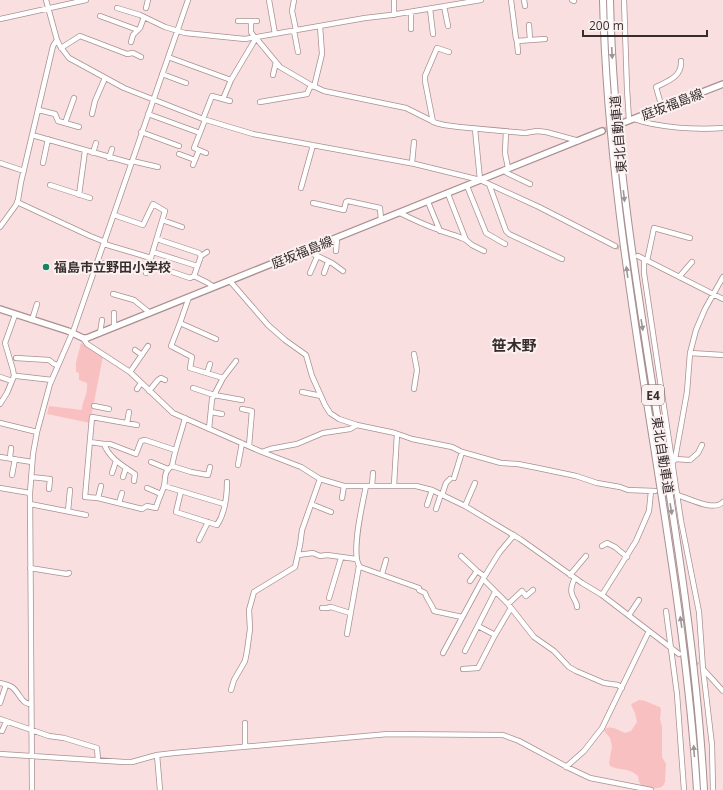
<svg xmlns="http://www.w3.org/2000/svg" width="723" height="790" font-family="'Open Sans','Noto Sans JP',sans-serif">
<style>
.green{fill:#f9c0c2}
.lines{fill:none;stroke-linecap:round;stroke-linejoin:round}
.minor-tunnel{stroke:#d3bbbc;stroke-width:4.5;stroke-dasharray:4.5 2;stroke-linecap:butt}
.major-tunnel{stroke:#d3bbbc;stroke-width:5.5;stroke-dasharray:5.5 3;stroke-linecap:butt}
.minor-casing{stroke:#a99091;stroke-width:6}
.major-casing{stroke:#a99091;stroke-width:8}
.highway-casing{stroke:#a99091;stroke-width:8}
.minor{stroke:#fff;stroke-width:4.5}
.major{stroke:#fff;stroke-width:5.5}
.highway{stroke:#fff;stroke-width:6}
.oneway{fill:#9b9696}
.poi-dot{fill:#188461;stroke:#fcf1f1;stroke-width:1.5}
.labels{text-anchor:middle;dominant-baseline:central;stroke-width:4;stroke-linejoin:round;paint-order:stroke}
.shield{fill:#fcf1f1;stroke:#726868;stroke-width:1}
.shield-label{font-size:12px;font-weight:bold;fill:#372d2d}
.street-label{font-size:13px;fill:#372d2d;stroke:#fcf1f1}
.poi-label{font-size:13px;font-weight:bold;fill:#372d2d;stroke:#fcf1f1;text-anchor:start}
.quarter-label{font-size:15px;font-weight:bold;fill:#372d2d;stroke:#fcf1f1}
</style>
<rect width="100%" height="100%" fill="#fadfe0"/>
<!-- green -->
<path class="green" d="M81,343L103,356L90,423L47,414L49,406L82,410C82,401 88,395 87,383L79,380V373L76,372V363Z
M639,700C646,700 653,705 660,707L661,710L660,719L662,727V757L666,764L665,782L663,786C656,790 650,788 642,787L639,782L638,776C628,767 620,771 610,766L609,763L612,746L610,738L604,731L605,729C612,725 618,730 625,733L631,731L637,722L635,713L631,705L633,703Z"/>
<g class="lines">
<!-- minor-tunnel -->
<path class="minor-tunnel" d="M615,246L635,255
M683,656L700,666"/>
<!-- major-tunnel -->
<path class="major-tunnel" d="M602,131L620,124"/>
<!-- minor casing -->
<g class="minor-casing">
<path id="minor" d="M46,0L57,40L60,46L69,58L124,88L203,119L253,134L415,164L480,180L539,207L615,246
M269,0L275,34
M294,0L292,11L296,30
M511,0L516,39L517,41L518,52
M524,0L525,6
M572,0L574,1
M624,0L627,89L629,120
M444,6L448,26
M117,8L140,15L165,27L185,33L245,39L365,18L391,15L481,0
M146,8L148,0
M430,9L433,34
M394,15V0
M100,16L138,30
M0,19L86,0
M238,21H257
M251,21V32L255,38
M529,25L530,40
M411,29V12
M294,31L298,52
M517,41L545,39
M131,42L133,35L140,28L144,17
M61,48L80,36L127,54L133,53L141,57
M168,57L231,80
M162,74L186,83
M273,75L276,62
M314,87L322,54L320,26
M223,99L231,80L256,38L280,67L311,85L324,91L406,108L436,123L444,125L459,127L525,133L537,131L546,132L579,141
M260,102L307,94L311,85
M662,108L656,87C668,81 682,77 681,61
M39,110L55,114L58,121L79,127
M92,114L95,101L105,78
M148,114L200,133
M203,119L212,96L230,101
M634,119C659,128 697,130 723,128
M205,120L194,148L206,153
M433,122L425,81V76L437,48L449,52
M65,123L74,98
M475,129L480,180
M506,131L505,153L508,168
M141,132L179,146
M32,135L131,163
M93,153L96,143
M179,154L195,160
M109,158L112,149
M132,161L158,167
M0,163L24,171
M43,163L48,139
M412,163L414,142
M193,165L199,150
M504,170L507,173L530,184
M489,184L506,231L509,234L562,259
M50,185L90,198
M467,186L486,233L505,244
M301,188L313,145
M448,194L466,240L472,245L484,251
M79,195L85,151
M17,202L90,236L105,242
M428,202L440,231
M313,203L344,210L346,202L348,201L380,208L381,220
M400,213C412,219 425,225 439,230C448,234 457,235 466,240
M114,215L143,225L153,204L165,211L149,264L190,278L194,276L208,283L214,287
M162,220L182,227
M0,227L16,205L18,200L21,182L53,46L57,40
M157,239L199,253L201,256L194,276
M104,244L151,258
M305,250L332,263L343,271
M336,251L337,238
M153,252L197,266
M201,256L207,252
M638,256L723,299
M644,259V273L681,521L699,612L703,669L712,745L713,790
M647,261L654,228L690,238
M98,262L124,270
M146,273L149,264
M310,273L317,257
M324,273L328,262
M679,277L692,262
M230,281L268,325L285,340L306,355L312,376L325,405L330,413L339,419L357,425L395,433L412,439L452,447L462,452L501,463L518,464L538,468L576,476L597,483L620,487L628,490L655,491
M113,294L134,300L150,313
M189,297L180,323L171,346L192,357L190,368L223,378
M32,320L37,304
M180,323L216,339
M114,327V313
M100,333L102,320
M83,338L87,344L130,372L173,413L262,452L301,467L320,479L344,486H416L432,490L465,506L520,539L582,583L602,595L679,654
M135,350L142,355
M690,353L723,355
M16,358L49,360L54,364L58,365
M130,372L148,346
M207,373L210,364
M14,376L13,370L5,343L15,315
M0,377L12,381
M193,388L214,395L242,400
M137,389L141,383
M414,389L417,370L414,354
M149,391L158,380L161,378L165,380
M302,392L321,396
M0,404L7,393L14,376H17L52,380
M94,406L109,409
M242,409L252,411L249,446
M211,412L222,414
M0,423L37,432
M127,423L129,412
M137,425L92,417L85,497L98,498L142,509L147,506L156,508C158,500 162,493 164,486C166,478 163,472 172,466C175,449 181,434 185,418
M209,429L212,399L223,378L236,361
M90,442L104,444C109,458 123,466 135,474L134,481
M104,444H110L136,454L141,441L145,440L175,450
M262,452L270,449L297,444L323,433L350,429L357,425
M0,457L32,462
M10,458L11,448
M675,459L690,460L698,453L702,445
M151,462L168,469
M673,462L675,459L687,392L690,353L696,330L705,309L723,277
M238,465L242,443
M172,466L191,472L208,475L210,467
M112,473L116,461
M12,475L15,459
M31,477L50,479L49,489
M123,477L126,468
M454,478L462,452
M394,485L397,434
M164,486L224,504
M366,486C363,502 350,555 360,567L419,588V590L425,593C427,600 432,604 434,611L462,617
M372,486L373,473
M0,488L30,493
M147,488L161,494
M181,491L176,512L217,525C225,513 227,496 227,482
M442,495L446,483L450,479
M677,495C689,498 713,512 723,502
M98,498L101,486
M342,498L344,486
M119,503L122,493
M30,504L86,515
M311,504L331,512
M427,505L432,490
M465,506L475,483
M436,509L441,494
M68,511L70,490
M514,535L499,553L483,579L508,604L534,637L554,651L569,667L576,671L604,683L618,685L622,688
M199,540L208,522
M602,546L607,543L615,547L627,557
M298,555L313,553L320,556L327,555L356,559
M461,556L477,571L484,576
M30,568L67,574L69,573
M382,574L386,560
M570,575L586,556
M575,578C573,582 570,589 572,594C573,599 577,601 577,607
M470,581L477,571
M602,595L636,541L649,511L651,491
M329,598L341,558
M508,604L522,591L526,596L533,590
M322,608H327L331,607L350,613
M666,611L677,694L684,790
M629,615L639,600
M478,626L495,635
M347,634L359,566
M465,651L495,592
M443,653L483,579
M463,669L478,668L495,635L511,608
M703,669L723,691
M0,683C4,684 9,685 12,687C20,693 21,704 31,704
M231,690L234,680L245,661L247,651L250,629L249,610L254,592L295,567L300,545L302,530L320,479
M0,703L6,685
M0,719L49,736L64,738L97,748L98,760
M245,723V747
M2,731L6,722
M0,754L124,762H132L157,755L174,753L388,734L503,735L519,741L571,769L590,778L651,790
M157,755L160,790
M566,767L584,751L602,728L649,631
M32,790L30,493L33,454L37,432L50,384L74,329L188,0"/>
</g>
<!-- major casing -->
<g class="major-casing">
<path id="major" d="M620,124L723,84
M0,309L68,331L83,338H87L602,131"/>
</g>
<!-- highway casing -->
<g class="highway-casing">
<path id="highway" d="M603,0C609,266 680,525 697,790
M610,0C616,266 690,525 704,790"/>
</g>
<!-- minor -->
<use href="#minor" class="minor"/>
<!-- major -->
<use href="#major" class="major"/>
<!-- highway -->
<use href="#highway" class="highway"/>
</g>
<!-- one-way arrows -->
<defs><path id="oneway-solid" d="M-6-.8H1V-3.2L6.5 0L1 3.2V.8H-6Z"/></defs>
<g class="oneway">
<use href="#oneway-solid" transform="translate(612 53) rotate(87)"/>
<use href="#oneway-solid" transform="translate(624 196) rotate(83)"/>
<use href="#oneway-solid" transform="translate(627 272) rotate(-98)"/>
<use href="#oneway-solid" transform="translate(642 325) rotate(81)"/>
<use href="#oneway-solid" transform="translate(671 509) rotate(81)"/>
<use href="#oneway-solid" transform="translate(681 622) rotate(-98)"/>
<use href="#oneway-solid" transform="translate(694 751) rotate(-94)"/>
</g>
<!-- markers -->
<circle class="poi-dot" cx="46" cy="267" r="4"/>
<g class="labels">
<!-- shield labels -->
<rect class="shield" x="642" y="385" width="22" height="20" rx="3"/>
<g class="shield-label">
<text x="653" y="395">E4</text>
</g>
<!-- street labels -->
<g class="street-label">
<text transform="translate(672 104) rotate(-21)">庭坂福島線</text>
<text transform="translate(618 134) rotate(-95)">東北自動車道</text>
<text transform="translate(302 252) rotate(-22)">庭坂福島線</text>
<text transform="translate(663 455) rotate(81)">東北自動車道</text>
</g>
<!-- poi labels -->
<g class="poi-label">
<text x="54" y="267">福島市立野田小学校</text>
</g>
<!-- quarter labels -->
<g class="quarter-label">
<text x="514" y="345">笹木野</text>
</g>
</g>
<!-- scale -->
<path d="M583 30v6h124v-6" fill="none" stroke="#372d2d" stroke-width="2"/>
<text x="589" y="30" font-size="12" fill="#372d2d" stroke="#fcf1f1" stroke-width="3" paint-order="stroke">200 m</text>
</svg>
